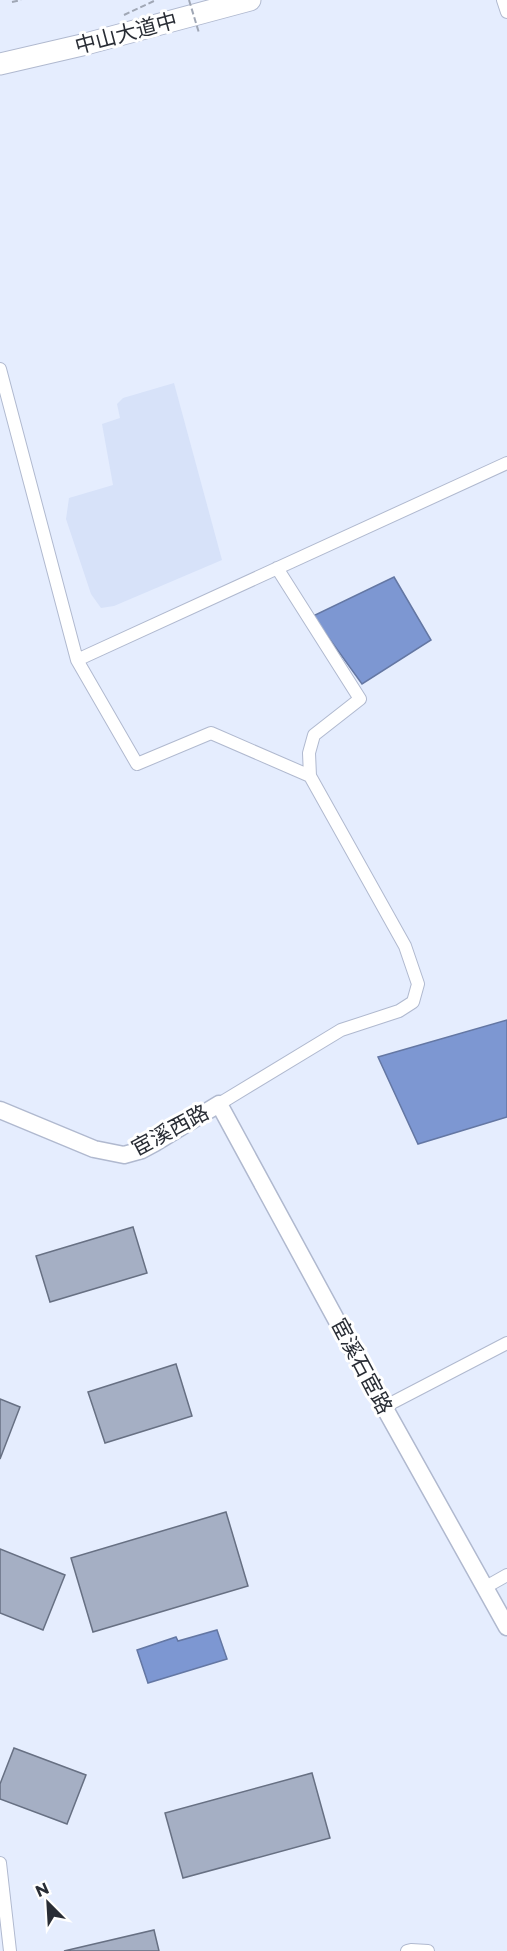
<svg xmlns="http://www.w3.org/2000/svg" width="507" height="1951" font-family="Montserrat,'Noto Sans SC',sans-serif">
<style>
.built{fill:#d7e2f9}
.water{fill:#7d97d2;stroke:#6477a3;stroke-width:1.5}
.building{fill:#a5afc4;stroke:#677083;stroke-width:1.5}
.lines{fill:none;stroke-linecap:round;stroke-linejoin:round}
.street-casing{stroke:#b0b9cf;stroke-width:14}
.secondary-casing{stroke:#b0b9cf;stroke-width:19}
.highway-casing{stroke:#b0b9cf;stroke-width:23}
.path{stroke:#a0a7b5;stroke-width:2;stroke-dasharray:6 3;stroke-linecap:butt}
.street{stroke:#fff;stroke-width:12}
.secondary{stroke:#fff;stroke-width:16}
.highway{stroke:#fff;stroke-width:21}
.path-bridge{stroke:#a0a7b5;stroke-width:2;stroke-dasharray:6 3;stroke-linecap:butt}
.labels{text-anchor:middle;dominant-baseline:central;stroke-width:6;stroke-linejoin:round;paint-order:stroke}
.street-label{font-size:21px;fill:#292d35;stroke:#fff}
</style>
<rect width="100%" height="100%" fill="#e5edfe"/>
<!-- built -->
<path class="built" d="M174,383L222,560L114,606L101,608L91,594L66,519L69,498L113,485L102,424L120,418L117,404L123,398Z"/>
<!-- water -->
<path class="water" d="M394,577L431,640L362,684L313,616Z
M507,1020V1117L418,1144L378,1057Z
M217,1630L227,1659L148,1683L137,1650L176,1637L178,1641Z"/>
<!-- building -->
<path class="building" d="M133,1227L147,1273L50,1302L36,1256Z
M176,1364L192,1416L105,1443L88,1392Z
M0,1399L20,1407L0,1459Z
M226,1512L248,1586L93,1632L71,1558Z
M0,1549L65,1575L43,1630L0,1613Z
M14,1748L86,1775L67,1824L0,1799V1784Z
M312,1773L330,1838L183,1878L165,1813Z
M154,1930L159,1951H64Z"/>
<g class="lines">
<!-- street casing -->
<g class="street-casing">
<path id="street" d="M503,0L507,12
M0,369L77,660L137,764L211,733L310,776L405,946L418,984L413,1002L399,1011L341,1030L219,1104
M277,568L360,699L314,735L309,753L310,776
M77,660L507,463
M384,1407L507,1343
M484,1588L507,1575
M0,1863L10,1951
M407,1951L411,1950L428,1951"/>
</g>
<!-- secondary casing -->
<g class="secondary-casing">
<path id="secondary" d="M0,1110L94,1149L124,1155L142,1150L155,1143L219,1104L369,1380L507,1627"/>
</g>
<!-- highway casing -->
<g class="highway-casing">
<path id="highway" d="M0,64L82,45L250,0"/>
</g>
<!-- path -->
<path class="path" d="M12,2L21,0
M124,15L156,0"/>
<!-- street -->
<use href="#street" class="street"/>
<!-- secondary -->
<use href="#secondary" class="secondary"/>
<!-- highway -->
<use href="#highway" class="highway"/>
<!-- path-bridge -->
<path class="path-bridge" d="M189,0L199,33"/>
</g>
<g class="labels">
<!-- street labels -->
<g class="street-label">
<text transform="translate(126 33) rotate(-15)">中山大道中</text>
<text transform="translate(170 1130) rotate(-28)">宦溪西路</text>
<text transform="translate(362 1366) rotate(62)">宦溪石宦路</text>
</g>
</g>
<!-- north arrow -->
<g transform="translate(48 1903) rotate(336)" stroke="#ffffff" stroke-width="4.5" paint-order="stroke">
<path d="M0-4.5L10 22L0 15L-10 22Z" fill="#292d35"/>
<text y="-9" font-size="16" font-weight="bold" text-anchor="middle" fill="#292d35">N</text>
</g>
</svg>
